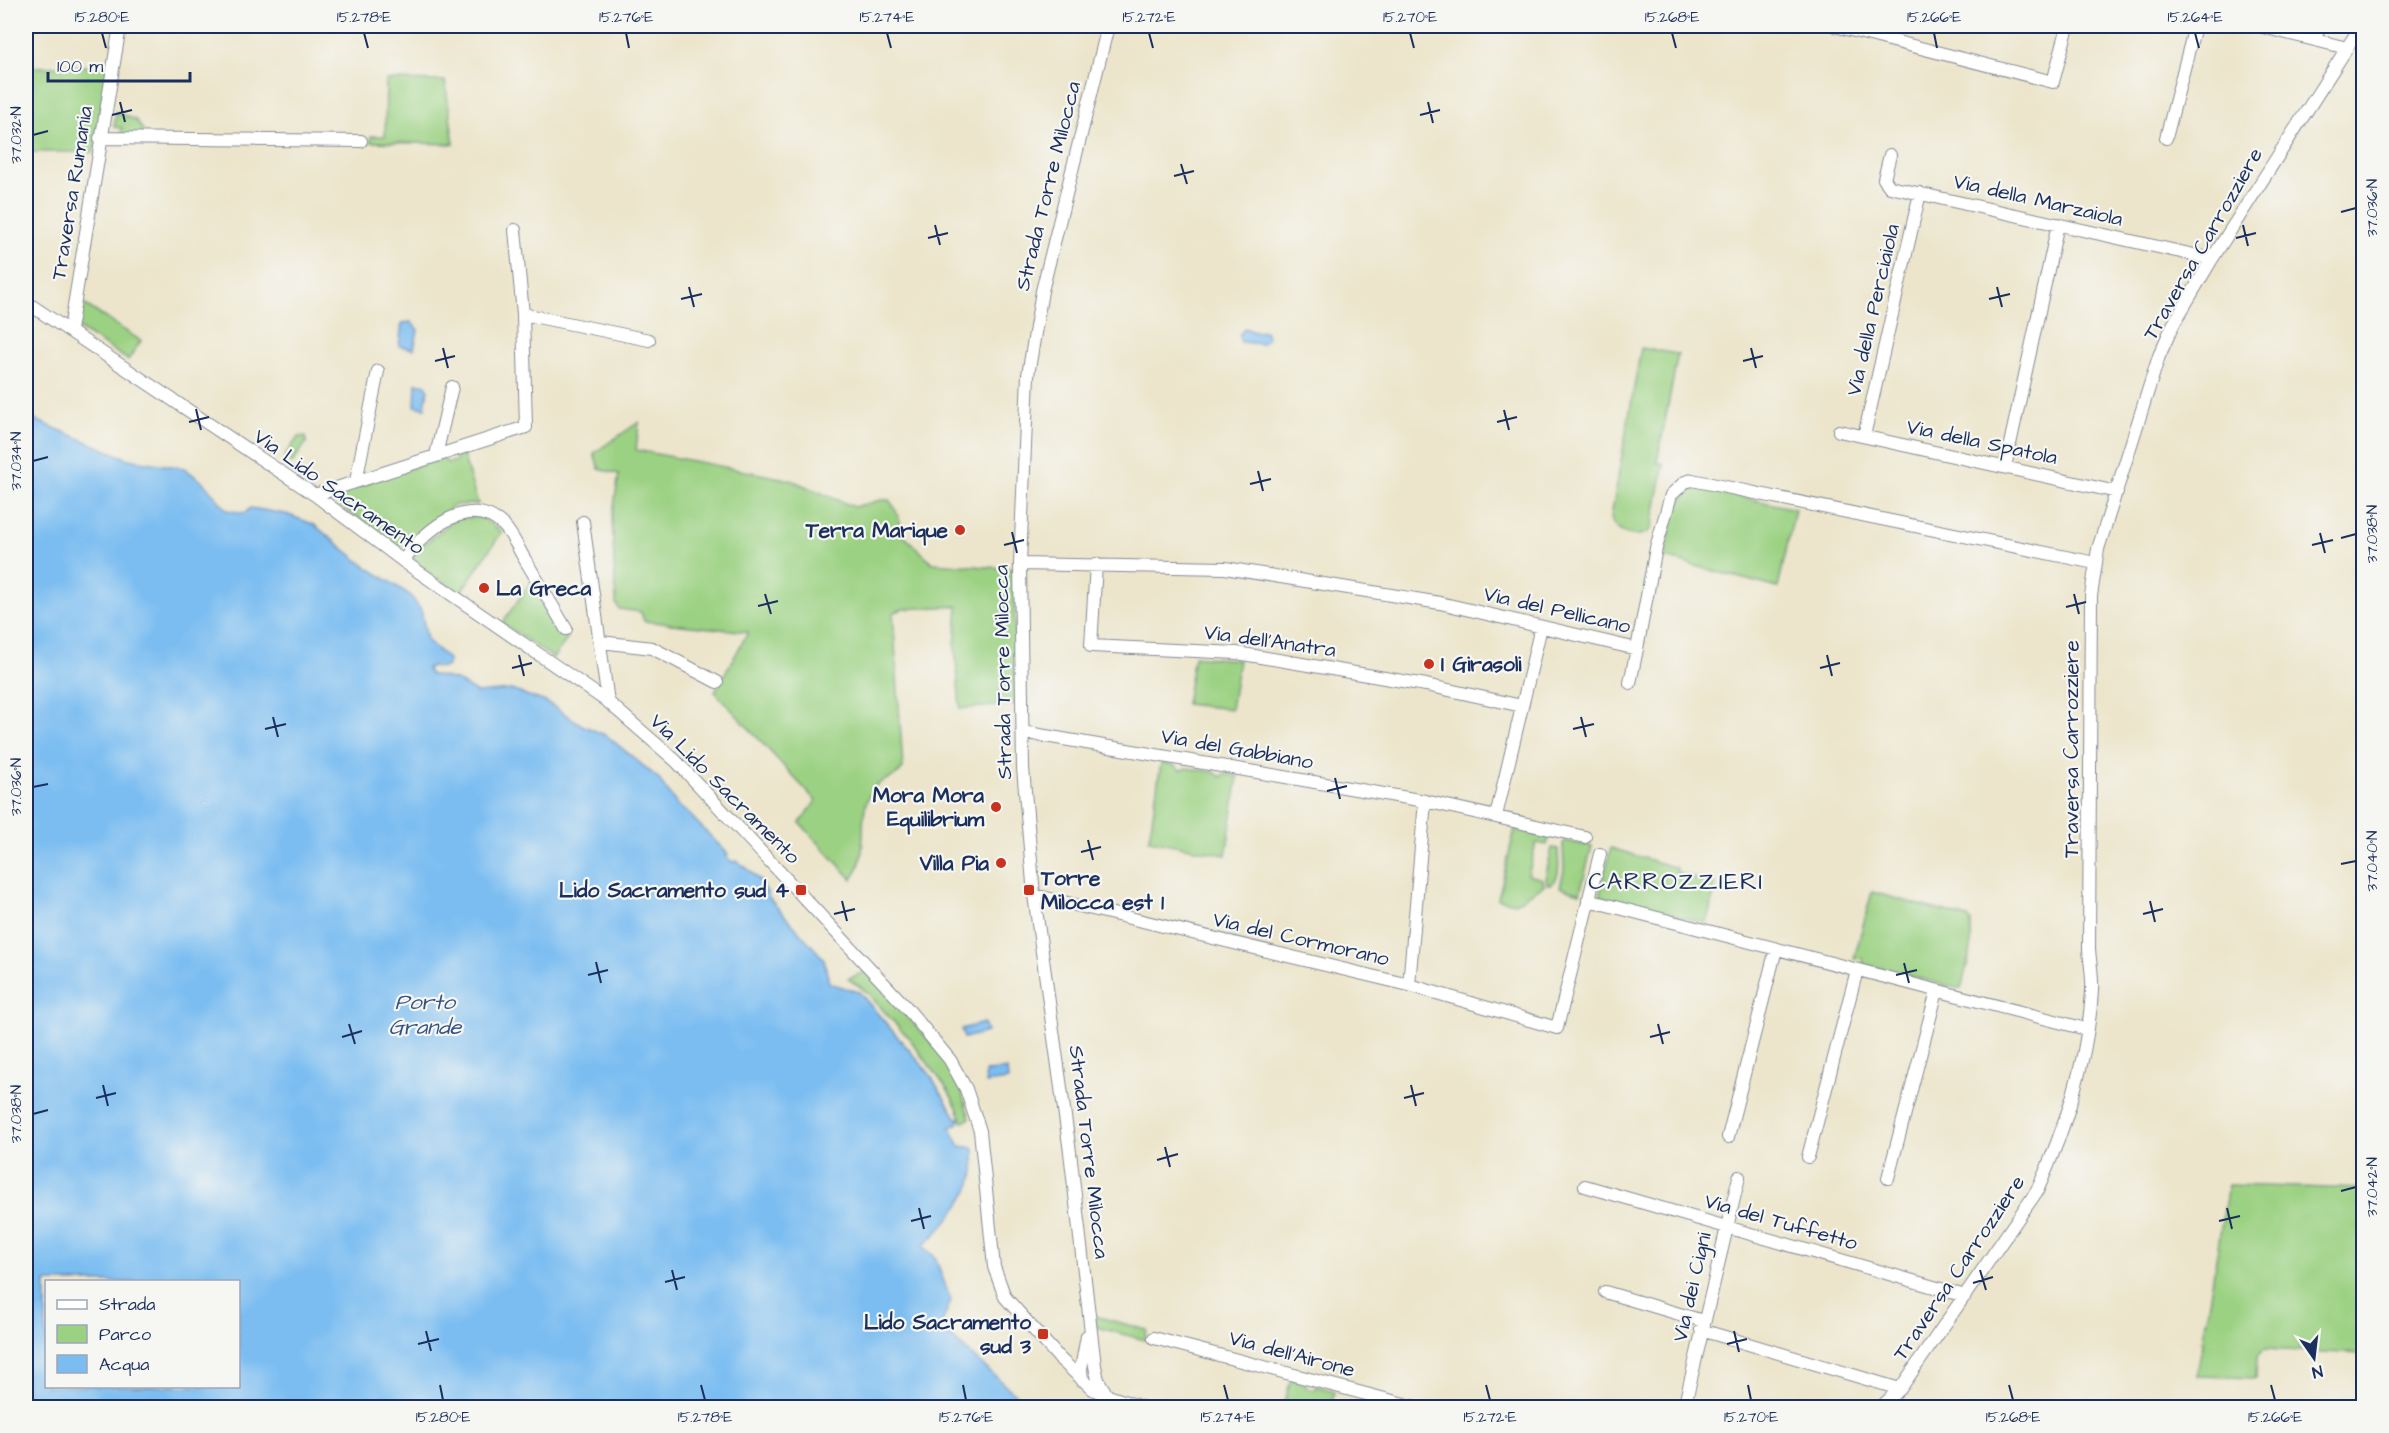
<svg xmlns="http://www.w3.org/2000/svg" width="2389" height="1433" font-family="'Architects Daughter',sans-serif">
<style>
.green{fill:#9bd182;stroke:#5b8070;stroke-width:1.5}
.water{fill:#7bbdf1;stroke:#4b76a8;stroke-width:1.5;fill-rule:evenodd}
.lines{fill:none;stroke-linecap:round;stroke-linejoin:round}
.minor-casing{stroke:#848a94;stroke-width:14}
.minor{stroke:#fff;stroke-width:12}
.ticks{fill:none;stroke:#1b2f5e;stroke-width:2}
.poi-dot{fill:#c8321e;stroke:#f6f6f2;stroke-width:2}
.labels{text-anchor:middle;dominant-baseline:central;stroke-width:4.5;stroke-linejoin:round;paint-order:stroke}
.street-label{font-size:21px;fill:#1b2f5e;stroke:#f6f6f2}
.poi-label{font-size:21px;font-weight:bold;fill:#1b2f5e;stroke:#f6f6f2;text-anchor:end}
.water-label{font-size:22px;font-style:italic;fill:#335283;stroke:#f6f6f2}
.quarter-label{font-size:24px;letter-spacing:1.5px;fill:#1b2f5e;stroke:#f6f6f2}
.neatline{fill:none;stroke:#1b2f5e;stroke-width:2}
.ticks-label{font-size:15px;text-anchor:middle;fill:#1b2f5e}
</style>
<rect width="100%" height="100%" fill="#f6f6f2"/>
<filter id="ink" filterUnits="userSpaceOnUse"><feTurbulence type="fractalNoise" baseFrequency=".0167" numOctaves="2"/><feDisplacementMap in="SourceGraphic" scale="12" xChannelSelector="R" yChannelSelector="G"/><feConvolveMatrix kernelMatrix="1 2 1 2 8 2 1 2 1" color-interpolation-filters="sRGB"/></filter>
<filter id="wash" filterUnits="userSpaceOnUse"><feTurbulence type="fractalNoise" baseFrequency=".008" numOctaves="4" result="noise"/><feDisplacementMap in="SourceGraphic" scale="24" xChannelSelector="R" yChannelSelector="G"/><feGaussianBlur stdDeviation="1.35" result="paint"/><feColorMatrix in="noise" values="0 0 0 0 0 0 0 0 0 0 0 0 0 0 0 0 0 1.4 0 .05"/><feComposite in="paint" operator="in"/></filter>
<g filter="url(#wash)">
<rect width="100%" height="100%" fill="#ece5cb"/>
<!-- green -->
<path class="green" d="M108,66L94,152H26V67Z
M386,80L445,81L454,144L371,142V136H385Z
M116,112L136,120L147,136H121L122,128L114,127Z
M84,304L141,341L128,360L78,328L76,324L79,305Z
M1641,348L1678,354L1657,462L1664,464L1652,527C1643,543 1612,534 1611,517Z
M639,422L636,450L791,480L854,507L881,500H889L895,508L905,537L933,563L1014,569L1016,704L960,709L955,646L958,606L903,609L893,613L903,768C894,783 880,774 869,796C857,821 870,856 852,879L800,823L816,801L715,692L748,632L644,621L641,612L619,609L616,603L612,518L619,474L599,469L594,453Z
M306,436V443L292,463L284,457L298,437Z
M462,452L478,504L455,505L397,548L330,498V494L443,458L448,463L456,461V454Z
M1698,487L1795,509L1778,588L1665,558C1670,534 1670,496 1698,487Z
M482,517L502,532L460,593L412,561L416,551L456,518Z
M531,582L557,628L568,638L553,658L502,623Z
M1194,656L1239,660L1231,709L1186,704Z
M1161,763L1174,765L1180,770L1187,768L1214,772L1221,777L1224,774L1238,776L1226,855L1149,840Z
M1515,829L1549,837L1547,845L1536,843L1528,875L1543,879L1544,885L1515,903L1498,899Z
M1565,841L1592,846L1580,893L1560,887L1564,870L1563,844Z
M1552,848L1558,849C1558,862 1562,876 1551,884H1547L1546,874Z
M1611,848L1677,868V873L1716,884L1707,921L1704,923L1599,896Z
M1872,892L1968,918L1971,921V949L1961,989L1863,964V958L1854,959Z
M866,971L937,1049L959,1084L970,1118L962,1122C954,1089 926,1065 908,1036C897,1028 877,1001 864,990C859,985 853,983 848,979Z
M2228,1185L2363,1189V1354L2264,1349L2257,1356L2256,1378L2197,1376Z
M1095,1316L1147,1330L1145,1340L1096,1327Z
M1291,1379L1305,1383L1307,1389L1314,1390L1317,1386L1335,1391L1330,1407L1283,1408Z"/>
<!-- water -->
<path class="water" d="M411,322L418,330L414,349L399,346L402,323Z
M1245,328L1254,332L1265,331L1268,338L1262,344L1241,342L1239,335Z
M416,383L426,385L428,389L425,408L415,406Z
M26,416L128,459L184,468L203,482L227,510L244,513L251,508L286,514L313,524L364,565L410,595L421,610L427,640L448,659V665L443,668L432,666L427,668L429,674L456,680L477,693L511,690L546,702L582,725L607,736L658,778L678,806L688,813L728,854L726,856L732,862L736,861C750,869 765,883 769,898L824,959L829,983L859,992L929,1073L957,1119L961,1117L956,1125L950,1127L960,1146L974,1148C974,1156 975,1164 974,1172C971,1196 941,1230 923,1246L935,1257L951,1301L940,1327L1023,1401L1044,1403L1047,1407H26ZM46,1282H238V1386H46Z
M984,1023L987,1032L964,1038L961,1029Z
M1007,1069L1008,1080L986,1083L985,1072Z"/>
</g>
<g filter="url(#ink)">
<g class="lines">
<!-- minor casing -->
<g class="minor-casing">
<path id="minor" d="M1835,26L2053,82L2068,26
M2259,26L2347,48
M2315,40L2319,26
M100,138L361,141
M2166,138L2195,26
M1890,155L1884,179L1890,187L2212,259
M26,302L315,495L403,561L608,702L676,761L906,1007L950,1060L966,1089L980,1131L994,1267L1005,1297L1060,1359L1093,1389L1108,1396L1144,1408
M523,314L649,340
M70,330L120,26
M1839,431L2117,492
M1864,436L1920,193
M436,455L452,387
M2005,467L2058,224
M356,481L378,371
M315,495L526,427L523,314L515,230
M583,522L608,702
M403,561C425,530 469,492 504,526C512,534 518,548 524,558C538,581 552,605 566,629
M1020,564L1225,568L1440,603L1637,649L1656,548L1671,495L1685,482L1692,480L2095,563
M1096,564L1091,646L1237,653L1426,685L1522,706
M601,642L652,648L717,682
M1630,683L1637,649
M1022,732L1425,801L1585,837
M1496,816L1541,627
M1034,895L1409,985L1557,1028L1600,854
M1588,900L2086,1029
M1409,985L1425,801
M1728,1137L1776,949
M1808,1157L1857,970
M1888,1178L1937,991
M1585,1186L1965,1296
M1605,1292L1703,1321
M1701,1330L1900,1389
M1154,1338L1419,1408
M1082,1380L1081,1369L1087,1336
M1107,1395L1098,1380L1095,1366L1070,1152L1034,895L1023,768L1020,564L1028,375L1042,291L1108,26
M1684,1408L1739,1177
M1880,1408L1900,1389L2037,1191C2065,1129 2088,1059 2092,991C2093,977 2090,963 2089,949L2091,596L2098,549L2159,356L2173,325L2212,259L2361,26"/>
</g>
<!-- minor -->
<use href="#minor" class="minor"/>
</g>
</g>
<!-- ticks -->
<path class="ticks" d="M102,33L106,48M364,33L368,48M626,33L629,48M887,33L891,48M1149,33L1153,48M1410,33L1414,48M1672,33L1676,48M1934,33L1937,48M2195,33L2199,48M120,102L125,122M1428,102L1433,123M112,115L132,110M1420,115L1440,110M33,135L48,131M1181,164L1187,184M1174,176L1194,171M2341,212L2356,208M935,225L940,245M2243,225L2248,246M928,238L948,233M2236,238L2256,233M689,287L694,307M1997,287L2002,307M681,299L702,294M1989,299L2010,294M443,348L448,368M1751,348L1756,368M435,361L455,356M1743,361L1763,356M196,409L201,430M1504,410L1509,430M189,422L209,417M1497,422L1517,417M33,461L48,457M1258,471L1263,491M1250,484L1271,479M1012,532L1017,553M2320,533L2325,553M2341,538L2356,534M1004,545L1024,540M2312,545L2333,540M765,594L771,614M2074,594L2079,614M758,606L778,601M2066,607L2086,602M519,655L524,676M1827,655L1832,676M512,668L532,663M1820,668L1840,663M273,717L278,737M1581,717L1586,737M265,729L286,724M1573,729L1594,724M1335,778L1340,799M33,787L48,784M1327,791L1347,786M1088,840L1093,860M1081,852L1101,847M2341,864L2356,861M842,901L847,921M2150,901L2155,922M834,914L855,909M2143,914L2163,909M596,962L601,983M1904,963L1909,983M588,975L608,970M1896,975L1917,970M349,1024L355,1044M1658,1024L1663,1044M342,1037L362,1031M1650,1037L1670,1032M103,1085L108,1106M1411,1085L1416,1106M96,1098L116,1093M1404,1098L1424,1093M33,1114L48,1110M1165,1147L1170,1167M1157,1160L1178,1154M2341,1191L2356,1187M919,1208L924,1229M2227,1208L2232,1229M911,1221L931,1216M2219,1221L2240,1216M672,1270L677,1290M1980,1270L1986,1290M665,1282L685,1277M1973,1283L1993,1277M426,1331L431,1351M1734,1331L1739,1352M418,1344L439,1339M1727,1344L1747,1339M440,1385L443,1400M701,1385L705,1400M963,1385L966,1400M1224,1385L1228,1400M1486,1385L1490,1400M1748,1385L1751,1400M2009,1385L2013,1400M2271,1385L2275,1400"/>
<!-- markers -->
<g class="poi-dot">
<circle cx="960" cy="530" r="6"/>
<circle cx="484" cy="588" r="6"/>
<circle cx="1429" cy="664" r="6"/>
<circle cx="996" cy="807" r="6"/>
<circle cx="1001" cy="863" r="6"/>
<rect x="795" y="884" width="12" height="12" rx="3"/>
<rect x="1023" y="884" width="12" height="12" rx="3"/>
<rect x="1037" y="1328" width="12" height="12" rx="3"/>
</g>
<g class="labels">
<!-- street labels -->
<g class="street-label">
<text transform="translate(1048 186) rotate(-76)">Strada Torre Milocca</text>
<text transform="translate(72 193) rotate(-81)">Traversa Rumania</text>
<text transform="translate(2038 200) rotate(13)">Via della Marzaiola</text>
<text transform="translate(2203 244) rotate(-60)">Traversa Carrozziere</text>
<text transform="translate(1873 310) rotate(-77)">Via della Perciaiola</text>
<text transform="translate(1982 442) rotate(12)">Via della Spatola</text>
<text transform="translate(339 492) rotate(35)">Via Lido Sacramento</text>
<text transform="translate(1557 610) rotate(13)">Via del Pellicano</text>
<text transform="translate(1270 641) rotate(8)">Via dell'Anatra</text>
<text transform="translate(1003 672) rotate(-91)">Strada Torre Milocca</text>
<text transform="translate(1237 749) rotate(10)">Via del Gabbiano</text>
<text transform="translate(2071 749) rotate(-90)">Traversa Carrozziere</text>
<text transform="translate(725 789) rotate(45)">Via Lido Sacramento</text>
<text transform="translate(1301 939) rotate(13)">Via del Cormorano</text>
<text transform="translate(1089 1152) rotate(83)">Strada Torre Milocca</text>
<text transform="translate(1781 1222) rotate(16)">Via del Tuffetto</text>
<text transform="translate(1959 1268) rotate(-56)">Traversa Carrozziere</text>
<text transform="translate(1692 1287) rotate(-77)">Via dei Cigni</text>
<text transform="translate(1292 1354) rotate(15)">Via dell'Airone</text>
</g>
<!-- poi labels -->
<g class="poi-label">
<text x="948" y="530">Terra Marique</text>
<text x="496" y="588" text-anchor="start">La Greca</text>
<text x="1441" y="664" text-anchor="start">I Girasoli</text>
<text x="984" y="795">Mora Mora<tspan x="984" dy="24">Equilibrium</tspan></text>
<text x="989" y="863">Villa Pia</text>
<text x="1041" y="878" text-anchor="start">Torre<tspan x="1041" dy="24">Milocca est 1</tspan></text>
<text x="789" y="890">Lido Sacramento sud 4</text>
<text x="1031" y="1322">Lido Sacramento<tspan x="1031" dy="24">sud 3</tspan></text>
</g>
<!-- water labels -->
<g class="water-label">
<text x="425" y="1002">Porto<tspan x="425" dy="25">Grande</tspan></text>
</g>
<!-- quarter labels -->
<g class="quarter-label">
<text x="1676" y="882">CARROZZIERI</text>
</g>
</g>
<!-- margin -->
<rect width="2389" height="1433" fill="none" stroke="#f6f6f2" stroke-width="66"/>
<!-- legend -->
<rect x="45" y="1280" width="195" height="108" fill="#f6f6f2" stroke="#9ea6b7" stroke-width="1.5"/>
<rect x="57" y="1300" width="30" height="9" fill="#ffffff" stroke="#9ea6b7" stroke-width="1.5"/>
<text x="99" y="1310" font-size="18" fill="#1b2f5e">Strada</text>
<rect x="57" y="1325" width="30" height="18" fill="#9bd182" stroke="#9ea6b7" stroke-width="1.5"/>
<text x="99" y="1340" font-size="18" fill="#1b2f5e">Parco</text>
<rect x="57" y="1355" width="30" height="18" fill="#7bbdf1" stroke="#9ea6b7" stroke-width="1.5"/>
<text x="99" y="1370" font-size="18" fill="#1b2f5e">Acqua</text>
<!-- north arrow -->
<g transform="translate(2314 1358) rotate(166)" stroke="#f6f6f2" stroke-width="4.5" paint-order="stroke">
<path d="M0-4.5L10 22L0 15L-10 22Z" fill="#1b2f5e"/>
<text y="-9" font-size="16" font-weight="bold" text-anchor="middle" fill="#1b2f5e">N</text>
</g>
<!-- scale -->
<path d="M48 72v9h142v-9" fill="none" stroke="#1b2f5e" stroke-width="3"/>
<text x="57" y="72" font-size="18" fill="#1b2f5e" stroke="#f6f6f2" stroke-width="4.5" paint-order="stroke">100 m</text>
<rect x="33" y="33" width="2323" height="1367" class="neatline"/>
<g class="ticks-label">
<text x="102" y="22">15.280°E</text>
<text x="364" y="22">15.278°E</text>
<text x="626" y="22">15.276°E</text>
<text x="887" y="22">15.274°E</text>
<text x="1149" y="22">15.272°E</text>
<text x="1410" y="22">15.270°E</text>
<text x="1672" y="22">15.268°E</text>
<text x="1934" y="22">15.266°E</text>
<text x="2195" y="22">15.264°E</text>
<text transform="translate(16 135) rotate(-90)" y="5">37.032°N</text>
<text transform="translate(2372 208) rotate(-90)" y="5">37.036°N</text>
<text transform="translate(16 461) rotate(-90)" y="5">37.034°N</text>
<text transform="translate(2372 534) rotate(-90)" y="5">37.038°N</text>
<text transform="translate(16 787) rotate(-90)" y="5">37.036°N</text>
<text transform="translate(2372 861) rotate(-90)" y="5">37.040°N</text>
<text transform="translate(16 1114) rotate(-90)" y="5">37.038°N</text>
<text transform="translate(2372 1187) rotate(-90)" y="5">37.042°N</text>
<text x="443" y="1422">15.280°E</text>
<text x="705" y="1422">15.278°E</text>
<text x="966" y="1422">15.276°E</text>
<text x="1228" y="1422">15.274°E</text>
<text x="1490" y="1422">15.272°E</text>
<text x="1751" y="1422">15.270°E</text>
<text x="2013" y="1422">15.268°E</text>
<text x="2275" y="1422">15.266°E</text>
</g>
</svg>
